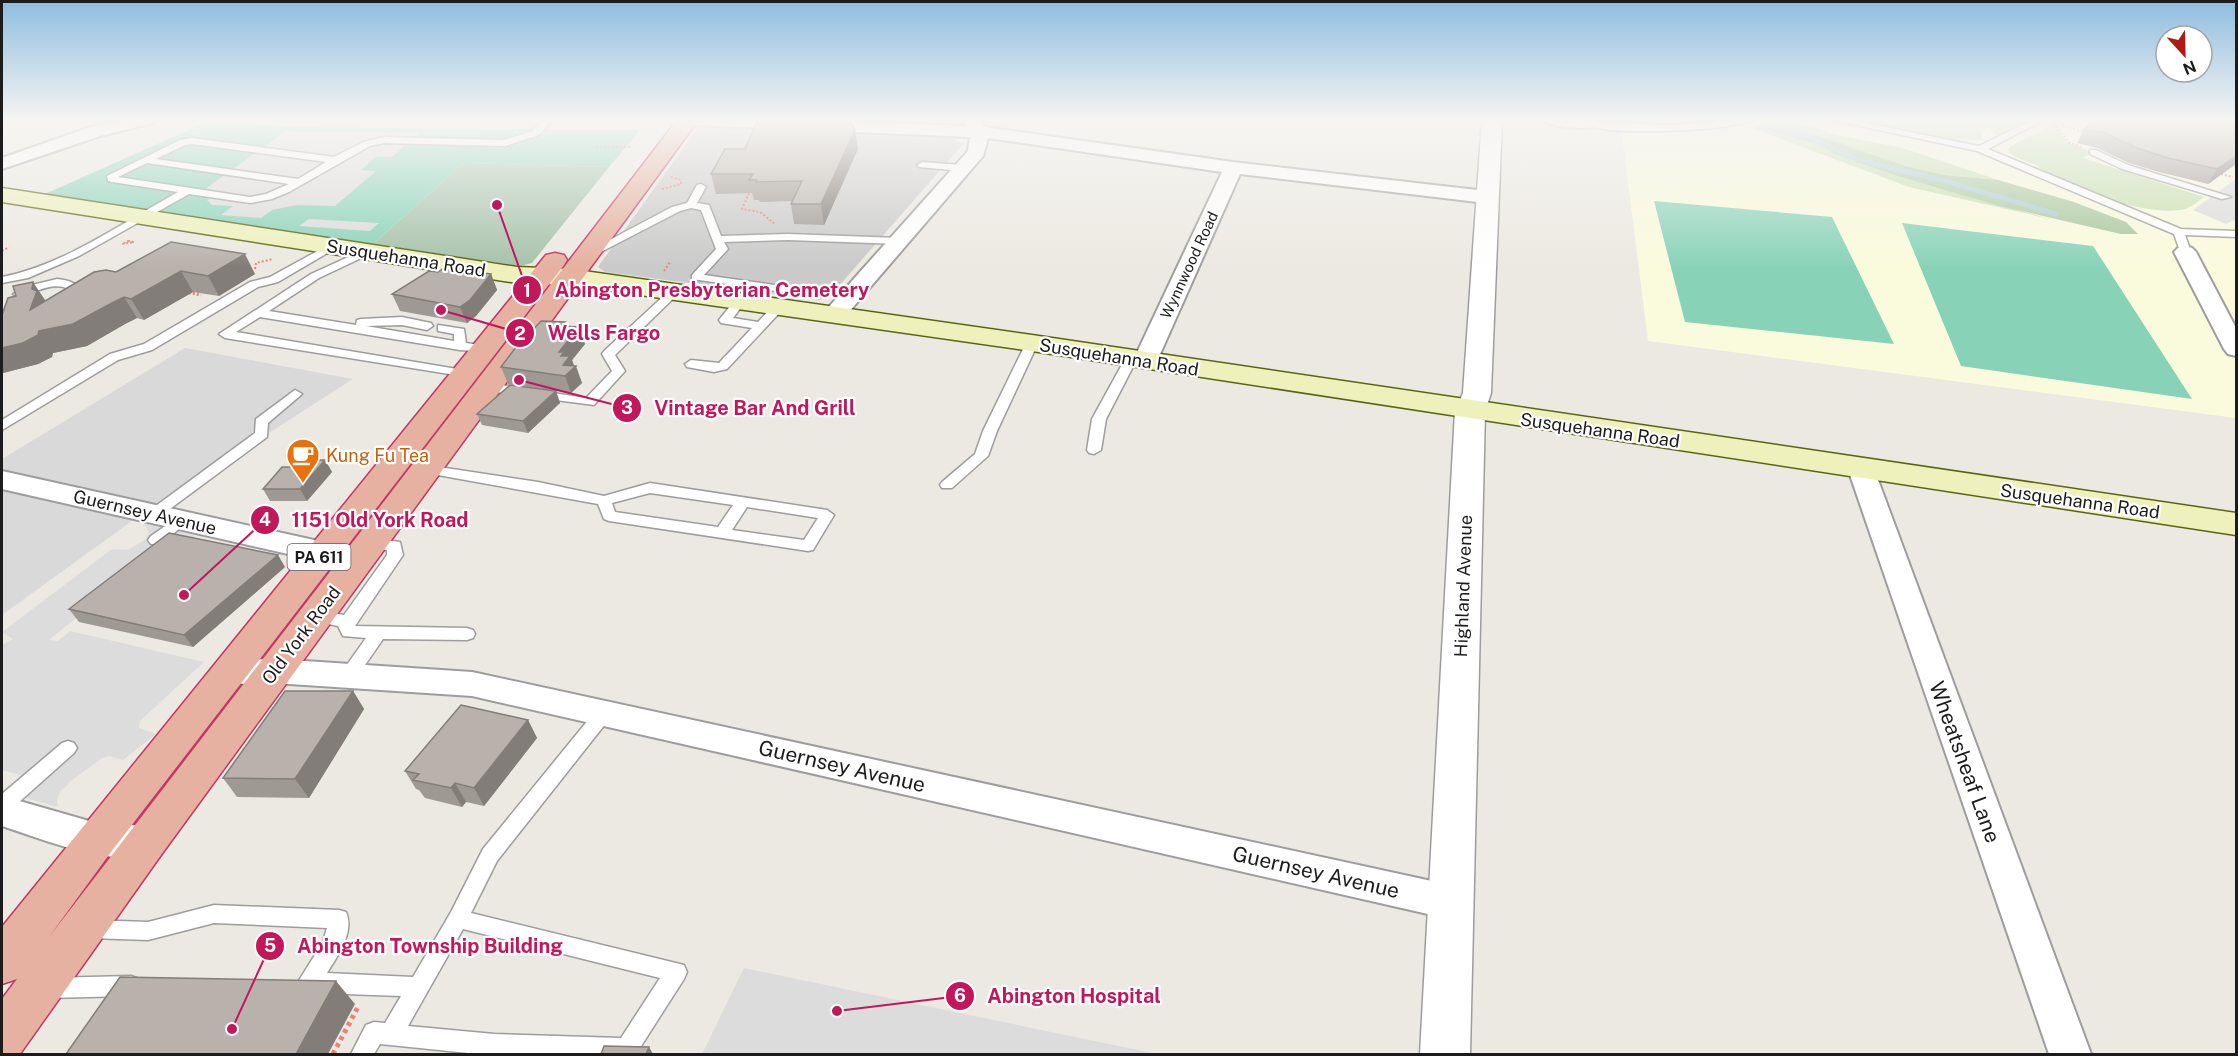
<svg xmlns="http://www.w3.org/2000/svg" width="2238" height="1056" font-family="'Public Sans',sans-serif">
<style>
.residential{fill:#d9d9d9}
.education{fill:#fafbdc}
.religious{fill:#cacaca}
.grass{fill:#c6e1ad}
.forest{fill:#a7c79b}
.cemetery{fill:#a6c2ab}
.pitch{fill:#88d3b8}
.parking{fill:#dcdcdc}
.lines{fill:none;stroke-linecap:round;stroke-linejoin:round}
.stream{stroke:#a7cad5;stroke-width:5}
.service-casing{stroke:#9d9d9d;stroke-width:3}
.minor-casing{stroke:#9d9d9d;stroke-width:4}
.tertiary-casing{stroke:#9d9d9d;stroke-width:3}
.secondary-casing{stroke:#5a6510;stroke-width:3}
.trunk-casing{stroke:#c23764;stroke-width:3}
.path-far2{stroke:#e98476;stroke-width:2;stroke-dasharray:2 2;stroke-linecap:butt}
.path-far1{stroke:#e98476;stroke-width:3;stroke-dasharray:2 2;stroke-linecap:butt}
.path{stroke:#e98476;stroke-width:5;stroke-dasharray:4 4;stroke-linecap:butt}
.service{fill:#fff;fill-rule:evenodd}
.minor{fill:#fff;fill-rule:evenodd}
.tertiary{fill:#fff;fill-rule:evenodd}
.secondary{fill:#eef1bb;fill-rule:evenodd}
.trunk{fill:#e6b1a0;fill-rule:evenodd}
.wall{fill:#9f9994}
.shaded-wall{fill:#827d78}
.building{fill:#b9b2ac;stroke:#827d78;stroke-width:1.5}
.labels{text-anchor:middle;dominant-baseline:central;stroke-width:4.5;stroke-linejoin:round;paint-order:stroke}
.far-street-label{font-size:15px;fill:#1c1c1c;stroke:#fff}
.shield{fill:#fff;stroke:#606060;stroke-width:1.5}
.shield-label{font-size:16px;font-weight:bold;fill:#1c1c1c}
.street-label{font-size:18px;fill:#1c1c1c;stroke:#fff}
.food-label{font-size:18px;fill:#c56008;stroke:#fff;text-anchor:start}
.near-street-label{font-size:21px;fill:#1c1c1c;stroke:#fff}
.leader{fill:none;stroke:#c2185b;stroke-width:2}
.callout-dot{fill:#c2185b;stroke:#fff;stroke-width:2}
.mark-label{font-size:18px;text-anchor:middle;font-weight:bold;fill:#fff}
.callout-label{font-size:20px;text-anchor:middle;font-weight:bold;fill:#c2185b;stroke:#fff;stroke-width:4.5;stroke-linejoin:round;paint-order:stroke}
</style>
<rect width="100%" height="100%" fill="#ece9e2"/>
<!-- residential -->
<path class="residential" d="M185,348L353,379L132,521L2,615V459Z"/>
<!-- education -->
<path class="education" d="M1620,119H2236V418L1648,341Z"/>
<!-- religious -->
<path class="religious" d="M699,126L952,138L963,144L831,295L819,300L605,272L598,267Z"/>
<!-- grass -->
<path class="grass" d="M1845,119H1973L1983,131L1981,138L1984,140L1945,139Z
M1978,119H2030L1998,135L1990,131Z
M1784,120L1820,129L1827,133L1903,148L1998,180L1945,175L1906,166L1776,121Z
M2054,125L2066,142L2092,152L2083,158L2204,197C2198,201 2192,207 2185,209C2149,218 2068,189 2043,170C2033,162 2020,161 2010,153L2008,149L2011,146Z
M1755,127L1820,145L1834,154L1897,176L2050,219L1909,187L1752,128Z"/>
<!-- forest -->
<path class="forest" d="M1776,121L1906,166L1945,175L1998,180L2074,202L2126,222L2138,234H2121L2000,206L1897,176L1834,154L1820,145L1755,127Z"/>
<!-- cemetery -->
<path class="cemetery" d="M464,163L609,167L532,263L520,266L373,244Z"/>
<!-- pitch -->
<path class="pitch" d="M211,120L289,127L640,130L609,167L464,163L373,244L45,194Z
M1654,201L1832,217L1894,344L1685,322Z
M1902,223L2093,246L2192,399L1961,366Z"/>
<!-- parking -->
<path class="parking" d="M286,131L420,133L392,157H376L361,170L376,171L335,206L297,205L272,210L261,218L221,215L233,206L212,205L207,200L214,195L198,194Z
M2236,179V219L2226,224L2193,210Z
M309,219L379,223L370,231L299,226Z
M144,524L196,536L166,545L49,640L58,641L70,631L204,662L140,721L139,728L156,734L123,760L109,756L102,758L72,780L60,792L57,800L58,807L8,793L28,777L2,770V645L13,639L2,632L112,549L128,550L146,539L149,532Z
M744,968L1157,1054H702Z"/>
<g class="lines">
<!-- stream -->
<path class="stream" d="M1766,124L1803,135L1857,160L1945,181L2056,214"/>
<!-- service casing -->
<g class="service-casing">
<path id="service" d="M544,119H553L539,135L505,146L384,143L370,146L289,192L272,199L250,203L189,194L79,256L28,278L2,283V277C64,265 122,223 178,192L112,182L108,181L107,176L180,140L192,138L334,157L363,142L384,137L504,140L533,131ZM192,144L326,162L298,179L156,159L185,145ZM147,163L289,184L266,194L250,197L118,177Z
M1756,119C1736,131 1604,137 1585,124L1590,121L1671,125Z
M1827,119H1846L1979,146L2034,119H2046L1988,149L2181,229L2236,231V237L2185,235L2191,252L2189,254H2181L2174,234L1977,151Z
M2090,150H2096L2128,165L2231,197L2222,199L2122,169L2090,154Z
M922,162L963,165L968,168L963,171L919,167L917,165Z
M701,184L706,187L697,203L709,205L721,236L788,234L900,238L905,241L900,244L788,240L724,242L728,249L704,275L802,289L804,291L798,294L692,279V275L716,249L701,210L691,208L680,211L595,255H587L585,253L672,207L687,203L697,185Z
M332,243L337,246L336,248L278,282L258,287L152,350L118,360L2,430V420L110,354L144,344L250,282L270,277Z
M368,248L374,251L372,253L319,278L269,311L356,325L357,320L361,319L402,317L431,323L433,326L427,330L402,325L366,326L454,341V334L438,331V325L464,329L466,343L487,346V352L460,350L260,317L236,332L463,370L469,374L468,377L225,338L219,334L311,274Z
M57,279C67,280 75,282 82,290L73,301H65L63,299L70,290C54,280 35,293 19,297L13,294L28,286Z
M673,290L677,291V295L615,355L625,371L594,405L488,391L482,387L488,383L586,398L612,371L602,354L604,351L669,291Z
M739,298L745,302L733,318L758,322L774,305L778,304L784,308L727,369L714,372L687,367L685,364L691,360L719,363L752,328L721,323L719,320L735,300Z
M1032,339L1038,343L997,431L988,456L952,488H942L940,485L942,482L975,454L983,431L1026,343Z
M1131,355L1137,359L1106,419L1101,450L1094,454L1089,453L1087,450L1092,419L1125,359Z
M295,390L302,394L268,423L267,437L159,517H149L147,514L149,511L255,433L256,419Z
M426,465L538,482L604,496L650,483L827,510L834,515L813,550L808,551L609,521L604,519L598,504L421,472L419,469ZM650,493L733,505L718,527L615,512L612,503ZM747,507L818,518L804,540L732,530Z
M181,515L186,517L188,520L186,523L161,544H151L148,540L151,536Z
M371,538L400,542L403,555L355,626L467,628L473,630L475,634L473,638L467,640L383,639L354,681H342L339,676L366,638L343,636L338,626L310,620L308,616L310,612L316,610L344,615L387,555V550L366,547L363,543Z
M604,706L610,708L613,713L610,718L497,861L471,913L684,965L687,972L684,979L636,1054H478L380,1044L374,1054H351L366,1025L374,1022L385,1023L401,996L317,993L301,989L298,982L323,942L327,928L214,923L148,940L89,938L82,936L79,929L82,922L89,920L148,922L214,905L339,910L346,912C355,932 337,957 327,973L413,977L451,912L483,849L598,708ZM463,929L660,978L621,1038L494,1034L408,1026Z
M68,741L74,743L77,748L74,753L9,811L2,813V794L62,743Z
M131,976L139,979L142,986L139,993L131,996L47,998L39,995L36,988L39,981L47,978Z"/>
</g>
<!-- minor casing -->
<g class="minor-casing">
<path id="minor" d="M124,119H155L153,123L100,136L2,169V158L88,128Z
M665,119H805L965,126L964,119H982L981,123L985,127L1233,162L1486,191L1496,197L1486,203L1240,174L1157,361L1153,366L1145,368L1137,366L1133,361L1222,172L988,138L983,156L842,320H826L823,315L826,310L968,151L970,137L673,124Z
M1542,119H1592L1599,124C1592,132 1549,127 1542,119Z
M2185,246L2192,248L2196,252L2236,328V356L2228,354L2224,349L2174,252L2178,248Z
M1861,461L1871,463L1874,469L2091,1054H2049L1848,469L1851,463Z
M2,471L323,542L333,545L338,552L333,559L323,562L2,489Z
M274,659L472,672L1450,885L1464,890L1469,902L1464,914L1450,919L472,696L274,683L228,684L217,681L212,672L217,663L228,660Z
M2,796L96,823L146,826L159,831L164,842L159,853C113,869 46,840 2,826Z"/>
</g>
<!-- tertiary casing -->
<g class="tertiary-casing">
<path id="tertiary" d="M1482,119H1502L1491,393L1485,411L1470,1054H1420L1455,411L1463,393Z"/>
</g>
<!-- secondary casing -->
<g class="secondary-casing">
<path id="secondary" d="M2,188L517,267L570,269L1032,335L2236,513V535L1032,351L570,285L517,283L2,202Z"/>
</g>
<!-- trunk casing -->
<g class="trunk-casing">
<path id="trunk" d="M678,119H699L161,855L20,1054H2V999L17,979L2,984V927L546,255L555,253L564,255L567,260L564,265L111,852L49,937Z"/>
</g>
<!-- path-far2 -->
<path class="path-far2" d="M1976,119L1985,130
M2054,123L2068,142L2081,147
M2054,123L2087,133
M596,147H630
M2221,174L2233,177
M662,189L681,184V180L671,177
M749,193L742,209L760,212L775,224
M128,241L134,242L122,244Z
M2,251L9,247
M255,269L256,263L273,259
M664,271L670,262"/>
<!-- path-far1 -->
<path class="path-far1" d="M185,292L201,295"/>
<!-- path -->
<path class="path" d="M333,1054L358,1007"/>
<!-- service -->
<use href="#service" class="service"/>
<!-- minor -->
<use href="#minor" class="minor"/>
<!-- tertiary -->
<use href="#tertiary" class="tertiary"/>
<!-- secondary -->
<use href="#secondary" class="secondary"/>
<!-- trunk -->
<use href="#trunk" class="trunk"/>
</g>
<!-- wall -->
<path class="wall" d="M2084,129L2236,164L2208,184L2159,172L2129,163L2097,148L2077,143Z
M858,149L824,225L794,224L791,204L792,201L760,202L759,200H754L752,193L716,194L711,174Z
M171,242L255,274L219,296L193,292L144,320L137,318L125,324L87,346L53,353L52,357L38,364L3,373L2,372V315L45,301L116,272Z
M438,272L491,274L497,290L476,316L467,323L400,311L392,294Z
M565,322L566,327L585,344L572,360L582,383L571,393L508,384L501,367Z
M556,391L560,403L528,433L482,425L477,414Z
M325,460L332,472L307,501H270L263,489L292,467Z
M285,567L193,647L79,622L69,609Z
M353,691L364,709L309,798L237,797L223,778Z
M528,720L537,738L484,806L466,802L462,807L425,798L419,790L416,789L405,771Z"/>
<!-- shaded-wall -->
<path class="shaded-wall" d="M855,130L858,149L824,225L821,204Z
M2236,156V164L2208,184L2217,169Z
M245,254L255,274L219,296L208,276Z
M181,271L193,292L144,320L131,299Z
M491,274L497,290L476,316L467,323L460,307Z
M33,282L47,303H112L124,297L137,318L125,324L87,346L53,353L52,357L38,364L3,373L2,370V348L30,310Z
M565,322L570,338L579,327L585,344L572,360L574,367L576,366L582,383L571,393L565,376L559,352L561,326Z
M556,391L560,403L528,433L523,421Z
M325,460L332,472L307,501L300,489Z
M278,555L285,567L193,647L184,635Z
M353,691L364,709L309,798L295,779Z
M528,720L537,738L484,806L474,788Z
M455,783L466,802L462,807L451,788Z
M336,981L355,1004L328,1054H296Z
M649,1047L653,1054H646Z"/>
<!-- building -->
<path class="building" d="M758,119H849L855,130L821,204H791L802,181L756,182L757,180H749L753,174H711L725,149H745Z
M2099,119H2236V156L2217,169L2168,158L2137,148L2105,133L2084,129Z
M171,242L245,254L208,276L181,271L131,299L124,297L112,303L73,324L39,331L38,335L23,343L2,348V315L8,298L16,296L13,286L33,282L32,289L37,291L30,310L94,272L106,270L116,272Z
M445,267L491,274L470,300L460,307L392,294L429,271L438,272Z
M541,321L565,322L561,326L579,327L559,352H564L561,356H570L563,365L576,366L565,376L501,367L528,331H532Z
M510,385L556,391L523,421L477,414Z
M299,460H325L300,489H263L282,467H292Z
M169,533L278,555L184,635L69,609Z
M285,691H353L295,779L223,778Z
M461,705L528,720L474,788L455,783L451,788L413,780L419,774L405,771Z
M120,977L336,981L296,1054H66Z
M604,1046L649,1047L646,1054H601Z"/>
<!-- sky -->
<linearGradient id="sky" x2="0" y2="1"><stop stop-color="#8ebde0"/><stop offset="0.45" stop-color="#f6f5f2"/><stop offset="1" stop-color="#f6f5f2" stop-opacity="0"/></linearGradient>
<rect width="2238" height="267" fill="url(#sky)"/>
<!-- icons -->
<defs>
<g id="cafe-pin" transform="scale(1.725)"><path d="M0 17L-7.5 6A9.5 9.5 0 1 1 7.5 6Z" fill="#e8710a" stroke="#fff"/><path d="M-5.5-4.5H6V0H3Q3 3.5 0 3.5H-2.5Q-5.5 3.5-5.5 0ZM3-3.2v2h1.7v-2ZM-6 4.5H4V6H-6Z" fill="#fff"/></g>
</defs>
<g fill-rule="evenodd">
<use href="#cafe-pin" x="303" y="455"/>
</g>
<g class="labels">
<!-- far-street labels -->
<g class="far-street-label">
<text transform="translate(1189 265) rotate(-65)">Wynnwood Road</text>
</g>
<!-- shield labels -->
<rect class="shield" x="287.5" y="544" width="63" height="26" rx="4.5"/>
<g class="shield-label">
<text x="319" y="557">PA 611</text>
</g>
<!-- street labels -->
<g class="street-label">
<text transform="translate(406 258) rotate(9)">Susquehanna Road</text>
<text transform="translate(1119 357) rotate(9)">Susquehanna Road</text>
<text transform="translate(1600 430) rotate(8)">Susquehanna Road</text>
<text transform="translate(2080 501) rotate(8)">Susquehanna Road</text>
<text transform="translate(145 512) rotate(13)">Guernsey Avenue</text>
<text transform="translate(1463 586) rotate(-88)">Highland Avenue</text>
<text transform="translate(301 635) rotate(-53)">Old York Road</text>
</g>
<!-- food labels -->
<g class="food-label">
<text x="326" y="455">Kung Fu Tea</text>
</g>
<!-- near-street labels -->
<g class="near-street-label">
<text transform="translate(1965 762) rotate(70)">Wheatsheaf Lane</text>
<text transform="translate(842 766) rotate(13)">Guernsey Avenue</text>
<text transform="translate(1316 872) rotate(13)">Guernsey Avenue</text>
</g>
</g>
<!-- callouts -->
<path class="leader" d="M497 205L527 290M441 310L520 333M519 380L627 408M184 595L265 520M232 1029L270 946M837 1011L960 996"/>
<g class="callout-dot">
<circle cx="497" cy="205" r="6"/>
<circle cx="441" cy="310" r="6"/>
<circle cx="519" cy="380" r="6"/>
<circle cx="184" cy="595" r="6"/>
<circle cx="232" cy="1029" r="6"/>
<circle cx="837" cy="1011" r="6"/>
<circle cx="527" cy="290" r="15"/>
<circle cx="520" cy="333" r="15"/>
<circle cx="627" cy="408" r="15"/>
<circle cx="265" cy="520" r="15"/>
<circle cx="270" cy="946" r="15"/>
<circle cx="960" cy="996" r="15"/>
</g>
<g class="mark-label">
<text x="527" y="297">1</text>
<text x="520" y="340">2</text>
<text x="627" y="414">3</text>
<text x="265" y="526">4</text>
<text x="270" y="952">5</text>
<text x="960" y="1002">6</text>
</g>
<g class="callout-label">
<text x="712" y="297">Abington Presbyterian Cemetery</text>
<text x="604" y="340">Wells Fargo</text>
<text x="755" y="415">Vintage Bar And Grill</text>
<text x="380" y="527">1151 Old York Road</text>
<text x="430" y="953">Abington Township Building</text>
<text x="1074" y="1003">Abington Hospital</text>
</g>
<!-- border -->
<rect width="2238" height="1056" fill="none" stroke="#1c1c1c" stroke-width="6"/>
<!-- north arrow -->
<g transform="translate(2184 54) rotate(158)"><circle r="28" fill="#ffffff" stroke="#a4a4a4" stroke-width="1.5"/>
<path d="M0-4.5L10 22L0 15L-10 22Z" fill="#b11916"/>
<text y="-9" font-size="16" font-weight="bold" text-anchor="middle" fill="#1c1c1c">N</text>
</g>
</svg>
